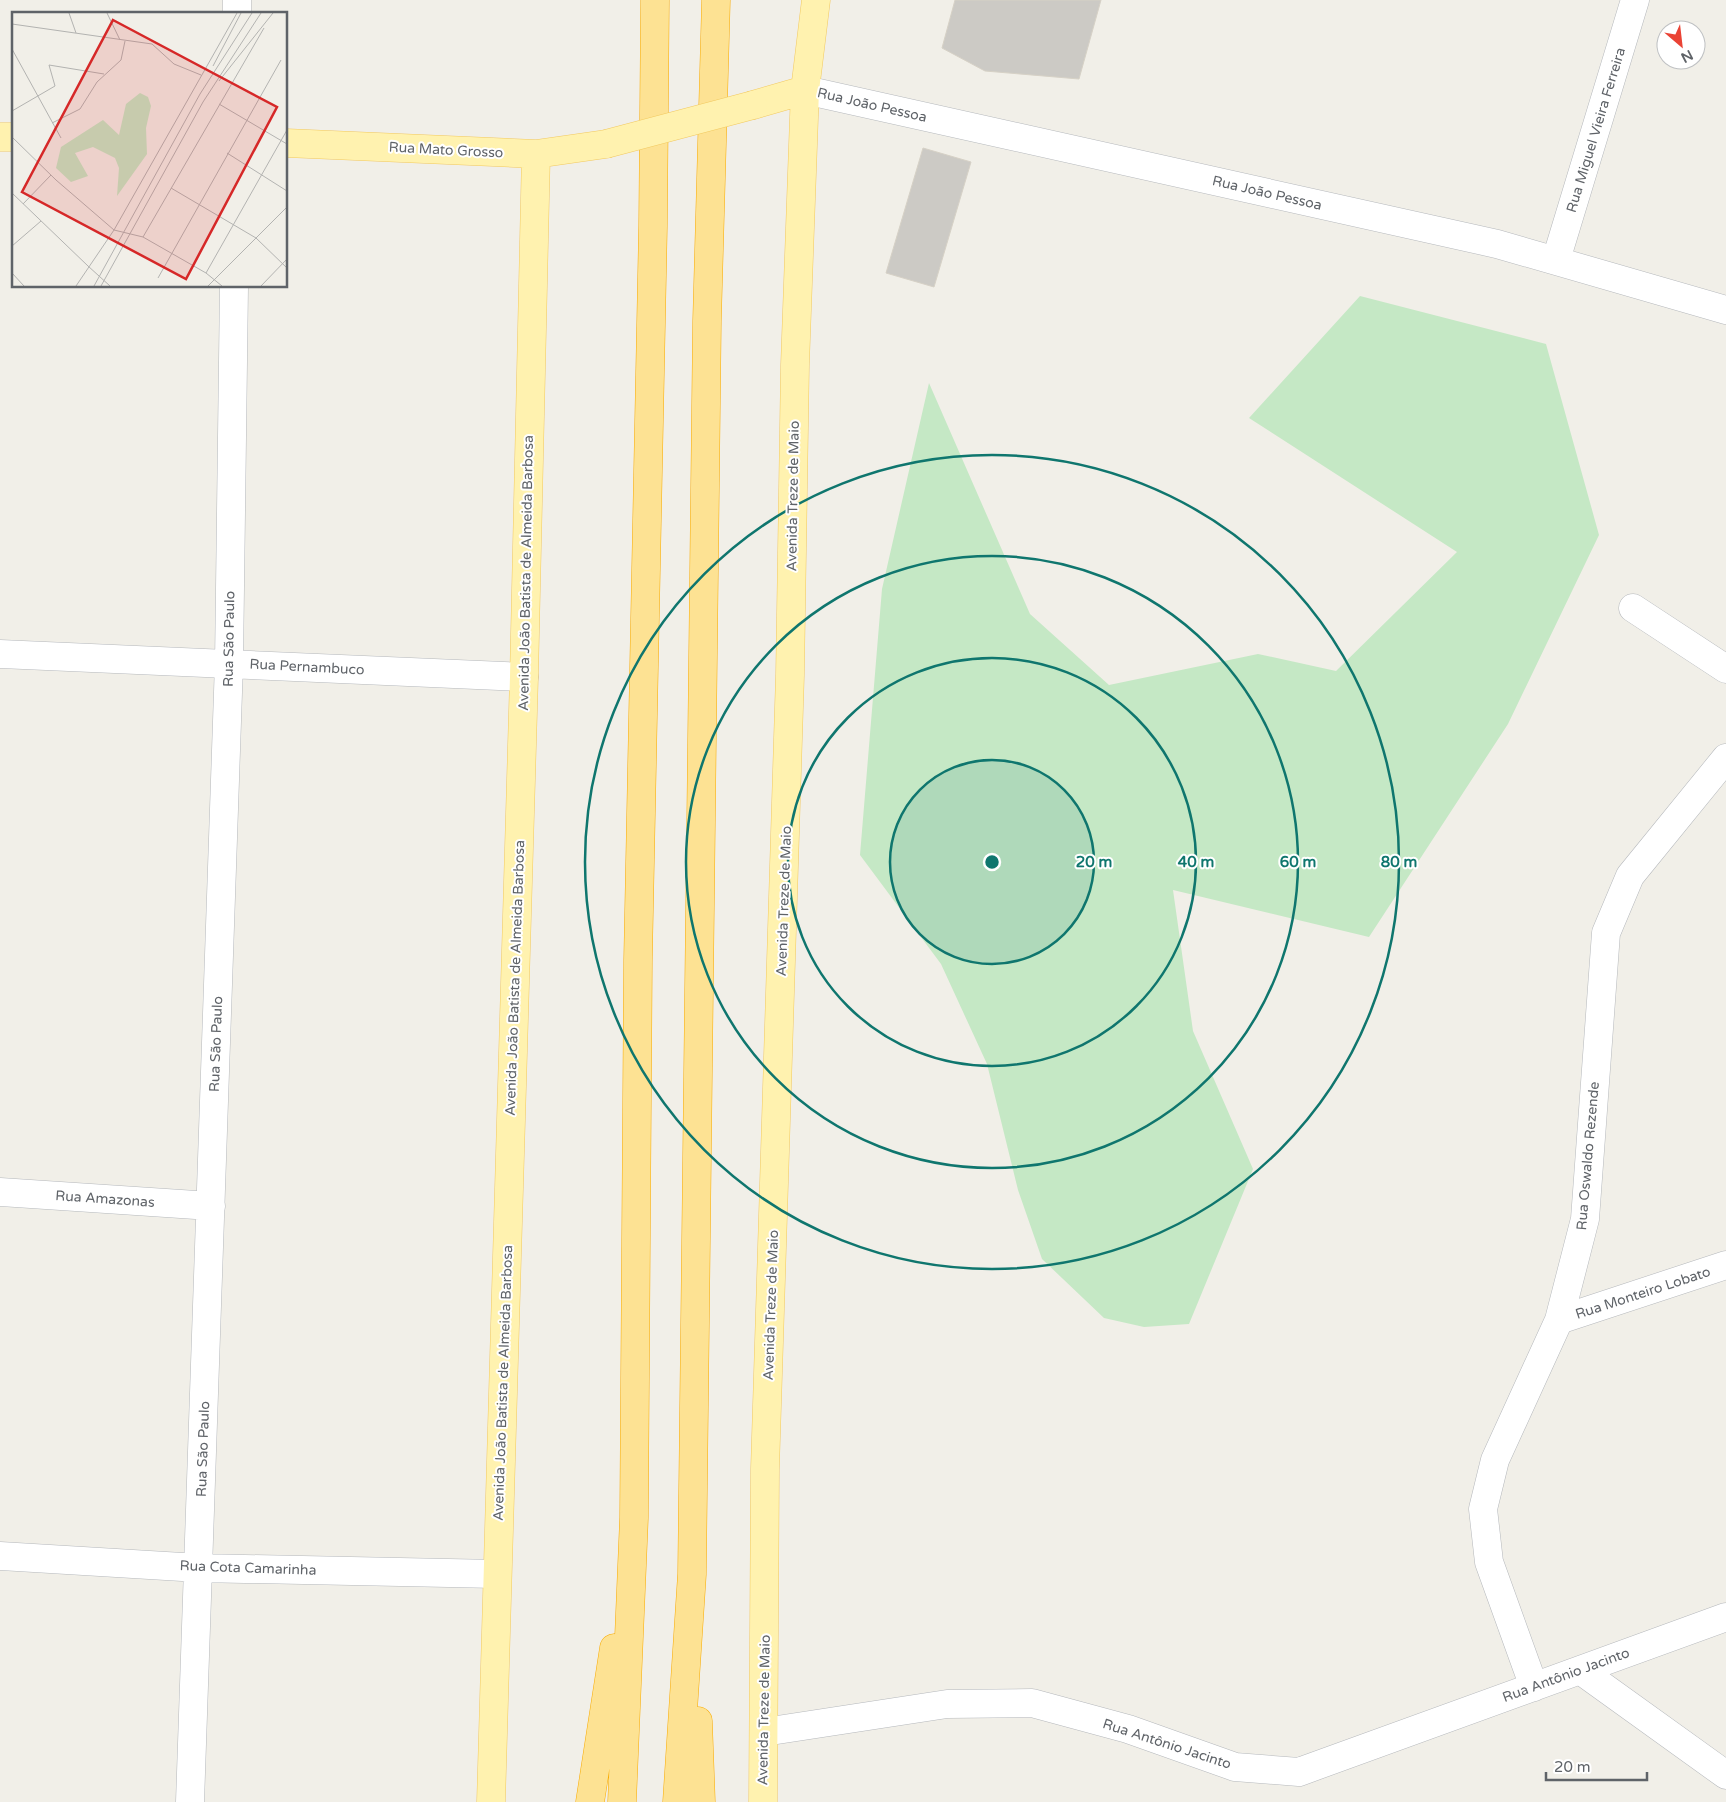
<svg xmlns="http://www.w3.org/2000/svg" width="1726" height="1802" font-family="'Varela Round',sans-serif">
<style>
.green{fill:#c5e8c5}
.building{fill:#cccac5;stroke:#d6d1c6}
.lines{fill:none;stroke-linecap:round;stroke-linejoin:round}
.minor-casing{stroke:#b5b8bc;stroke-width:29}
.major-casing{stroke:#f2c960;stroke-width:29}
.highway-casing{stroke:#f9ab00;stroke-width:29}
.minor{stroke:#fff;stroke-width:28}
.major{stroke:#fff2af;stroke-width:28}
.highway{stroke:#fde293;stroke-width:28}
.major-bridge-casing{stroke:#f2c960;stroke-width:29;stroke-linecap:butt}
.major-bridge{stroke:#fff2af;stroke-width:28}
.ring{fill:none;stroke:#0f766e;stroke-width:2.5}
.labels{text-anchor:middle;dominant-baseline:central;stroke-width:4;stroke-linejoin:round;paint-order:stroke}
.street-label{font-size:14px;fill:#5f6368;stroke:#fff}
.inset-road{fill:none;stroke:#b3b3b1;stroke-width:1}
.view{fill:#d62828;fill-opacity:0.15;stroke:#d62828;stroke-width:2.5}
.inset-edge{fill:none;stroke:#5f6368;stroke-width:2.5}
.centre{fill:#0f766e;stroke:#fff;stroke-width:2.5}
.ring-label{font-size:15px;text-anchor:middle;font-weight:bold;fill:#0f766e;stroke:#fff;stroke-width:4;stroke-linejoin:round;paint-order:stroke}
</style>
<rect width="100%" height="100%" fill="#f1efe8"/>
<!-- green -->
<path class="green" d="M1360,296L1546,344L1599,535L1508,724L1369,937L1173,890L1193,1031L1253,1169L1189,1324L1144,1327L1104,1318L1042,1259L1018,1190L987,1064L941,964L860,855L882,589L929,383L1030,614L1109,685L1258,654L1336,671L1457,552L1249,418Z"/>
<!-- building -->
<path class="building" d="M955,0H1101L1079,79L985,71L942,48Z
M923,148L971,162L934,287L886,273Z"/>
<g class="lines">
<!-- minor casing -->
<g class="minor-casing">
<path id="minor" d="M237,14V0
M805,90L1497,244L1726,310
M1556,260L1635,0
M1633,608L1726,669
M0,654L524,677
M0,1192L211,1206
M1559,1320L1726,1265
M0,1556L199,1568L497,1574
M1580,1670L1726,1775
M1534,1687L1489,1562L1483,1509L1495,1460L1559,1320L1585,1219L1606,933L1630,876L1726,758
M764,1732L947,1704L1032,1703L1128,1729L1235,1767L1299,1772L1726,1617
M190,1802L229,663L234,286"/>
</g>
<!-- major casing -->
<g class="major-casing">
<path id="major" d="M753,105L805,90
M0,137H14
M286,143L536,154L606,144
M491,1802L524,677L536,154
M763,1802L765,1469L790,675L795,365L805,90L816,0"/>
</g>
<!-- highway casing -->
<g class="highway-casing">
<path id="highway" d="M698,1721L701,1802
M590,1802L614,1648
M622,1802L634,1518L638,960L653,226L655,0
M677,1802L692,1574L707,321L716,0"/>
</g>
<!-- minor -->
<use href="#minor" class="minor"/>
<!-- major -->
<use href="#major" class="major"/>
<!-- highway -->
<use href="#highway" class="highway"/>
<!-- major-bridge casing -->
<g class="major-bridge-casing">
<path id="major-bridge" d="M606,144L753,105"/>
</g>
<!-- major-bridge -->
<use href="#major-bridge" class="major-bridge"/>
</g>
<!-- distance rings -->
<circle cx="992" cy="862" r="102" fill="#0f766e" fill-opacity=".12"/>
<g class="ring">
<circle cx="992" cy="862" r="102"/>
<circle cx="992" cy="862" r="204"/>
<circle cx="992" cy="862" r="306"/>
<circle cx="992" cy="862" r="407"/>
</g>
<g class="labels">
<!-- street labels -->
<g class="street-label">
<text transform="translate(872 105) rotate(13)">Rua João Pessoa</text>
<text transform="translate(1596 130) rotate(-73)">Rua Miguel Vieira Ferreira</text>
<text transform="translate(446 150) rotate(3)">Rua Mato Grosso</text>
<text transform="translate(1267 193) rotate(13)">Rua João Pessoa</text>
<text transform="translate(793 496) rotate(-89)">Avenida Treze de Maio</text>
<text transform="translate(526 573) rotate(-89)">Avenida João Batista de Almeida Barbosa</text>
<text transform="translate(229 639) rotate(-89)">Rua São Paulo</text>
<text transform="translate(307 667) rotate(3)">Rua Pernambuco</text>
<text transform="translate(784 901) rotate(-88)">Avenida Treze de Maio</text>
<text transform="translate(515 978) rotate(-88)">Avenida João Batista de Almeida Barbosa</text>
<text transform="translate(216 1044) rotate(-88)">Rua São Paulo</text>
<text transform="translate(1588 1156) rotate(-85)">Rua Oswaldo Rezende</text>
<text transform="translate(105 1199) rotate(4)">Rua Amazonas</text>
<text transform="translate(1643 1293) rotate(-18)">Rua Monteiro Lobato</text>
<text transform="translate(771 1305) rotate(-88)">Avenida Treze de Maio</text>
<text transform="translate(503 1383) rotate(-88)">Avenida João Batista de Almeida Barbosa</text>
<text transform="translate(203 1449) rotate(-88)">Rua São Paulo</text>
<text transform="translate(248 1568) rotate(2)">Rua Cota Camarinha</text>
<text transform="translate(1566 1675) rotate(-20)">Rua Antônio Jacinto</text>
<text transform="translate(764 1710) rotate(-89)">Avenida Treze de Maio</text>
<text transform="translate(1167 1744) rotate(18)">Rua Antônio Jacinto</text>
</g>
</g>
<!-- overview -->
<g transform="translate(12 12)">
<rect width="275" height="275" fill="#f1efe8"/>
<path d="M128,81L136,85L139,94L134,116L135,142L105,184L107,156L103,146L81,135L63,141L76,164L59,170L44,156L49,135L91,108L107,123L114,92Z" fill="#c5e8c5"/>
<path class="inset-road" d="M57,1L64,21M95,1L108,28M0,12L140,32L162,52L189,63M0,37L49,126M37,53L92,62M201,54L229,1M207,69L261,1M207,92L275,132M0,99L43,74L37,53M40,111L68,97L85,70L109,48L113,29M0,125L44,168L102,218M215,141L275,179M159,176L244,226L275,256M0,181L76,254M11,192L39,163M102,218L131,225L194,261L210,274M131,225L252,16M0,234L29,209M76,254L98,274M0,261L12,274M194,261L275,118M146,266L269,48M64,274L102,218L225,1M82,274L188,82L240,1M89,274L191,90L249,1M196,274L275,195M249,274L275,247"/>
<path class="view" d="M101,8L265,95L174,267L10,180Z"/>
<rect width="275" height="275" class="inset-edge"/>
</g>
<circle cx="992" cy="862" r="8" class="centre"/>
<g class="ring-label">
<text x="1094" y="867">20 m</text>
<text x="1196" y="867">40 m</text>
<text x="1298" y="867">60 m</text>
<text x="1399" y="867">80 m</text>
</g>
<!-- north arrow -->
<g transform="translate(1681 45) rotate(152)"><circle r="24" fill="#ffffff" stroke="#bfc1c3"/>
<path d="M0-4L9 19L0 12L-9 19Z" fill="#ea4335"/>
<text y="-8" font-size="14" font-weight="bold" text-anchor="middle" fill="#5f6368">N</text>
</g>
<!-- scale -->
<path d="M1546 1772v8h101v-8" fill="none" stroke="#5f6368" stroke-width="2.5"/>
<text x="1554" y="1772" font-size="15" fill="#5f6368" stroke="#ffffff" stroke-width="4" paint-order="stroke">20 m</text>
</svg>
